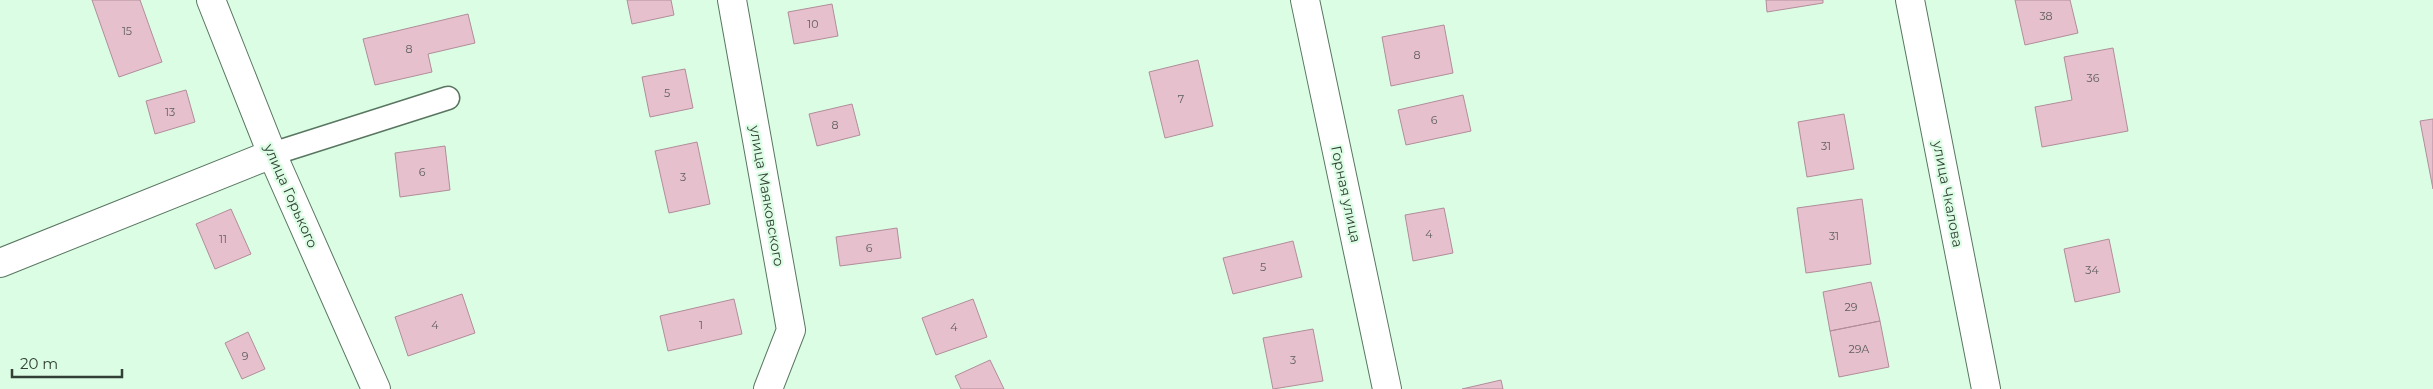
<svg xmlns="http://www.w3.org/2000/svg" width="2433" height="389" font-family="Montserrat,sans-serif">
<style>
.building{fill:#e7c0ce;stroke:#b18d9a}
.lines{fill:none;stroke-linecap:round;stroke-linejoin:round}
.lane-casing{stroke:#587660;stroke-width:25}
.street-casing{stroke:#587660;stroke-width:30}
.secondary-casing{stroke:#587660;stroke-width:30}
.lane{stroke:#fff;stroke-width:22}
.street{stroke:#fff;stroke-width:28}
.secondary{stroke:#fff;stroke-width:28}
.labels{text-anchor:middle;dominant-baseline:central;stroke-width:4.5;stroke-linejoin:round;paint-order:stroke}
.number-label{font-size:11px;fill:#5e5f5b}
.street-label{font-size:14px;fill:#313f35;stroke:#dbfde4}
</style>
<rect width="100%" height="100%" fill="#dbfde4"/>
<!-- building -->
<path class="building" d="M92,0H140L162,62L119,77Z
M627,0H671L674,15L632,24Z
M1766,0H1823V3L1767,12Z
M2015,0H2070L2078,33L2025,45Z
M832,4L838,36L794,44L788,12Z
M468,14L475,43L428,54L432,72L375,85L363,39Z
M1444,25L1453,73L1391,86L1382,37Z
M2113,48L2128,131L2042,147L2035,107L2072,100L2064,57Z
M1198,60L1213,126L1165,138L1149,72Z
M685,69L693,108L650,117L642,77Z
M186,90L195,122L155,134L146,101Z
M1463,95L1471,131L1406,145L1398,110Z
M852,104L860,135L817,146L809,114Z
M1844,114L1854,169L1807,177L1798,122Z
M2433,119V189L2420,121Z
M697,142L710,204L669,213L655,151Z
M445,146L450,190L400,197L395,153Z
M1862,199L1871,264L1806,273L1797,208Z
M1444,208L1453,253L1413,261L1405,215Z
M231,209L251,254L215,269L196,224Z
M897,228L901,258L840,266L836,237Z
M2109,239L2120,292L2075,302L2064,249Z
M1293,241L1302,277L1233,294L1223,258Z
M1871,282L1880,321L1830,331L1823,292Z
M462,294L475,333L408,356L395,317Z
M734,299L742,334L668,351L660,316Z
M973,299L987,337L936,355L922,318Z
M1880,321L1889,367L1839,377L1830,331Z
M1313,329L1323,381L1273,389L1263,338Z
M248,332L265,369L242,379L225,343Z
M990,360L1004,389H961L955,376Z
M1501,380L1503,389H1462Z"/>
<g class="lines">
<!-- lane casing -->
<g class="lane-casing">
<path id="lane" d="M272,154L448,98"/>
</g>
<!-- street casing -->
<g class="street-casing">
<path id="street" d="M211,0L272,154L376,389
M732,0L791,330L768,389
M1305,0L1387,389
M0,263L272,154"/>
</g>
<!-- secondary casing -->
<g class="secondary-casing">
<path id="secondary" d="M1910,0L1986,389"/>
</g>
<!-- lane -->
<use href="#lane" class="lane"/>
<!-- street -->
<use href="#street" class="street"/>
<!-- secondary -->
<use href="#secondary" class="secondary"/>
</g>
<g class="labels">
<!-- number labels -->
<g class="number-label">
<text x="2046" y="16">38</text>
<text x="813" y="24">10</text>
<text x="127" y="31">15</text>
<text x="409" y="49">8</text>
<text x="1417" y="55">8</text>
<text x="2093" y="78">36</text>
<text x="667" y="93">5</text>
<text x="1181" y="99">7</text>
<text x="170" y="112">13</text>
<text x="1434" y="120">6</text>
<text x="835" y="125">8</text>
<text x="1826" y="146">31</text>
<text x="422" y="172">6</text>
<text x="683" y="177">3</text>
<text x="1429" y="234">4</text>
<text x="1834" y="236">31</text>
<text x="223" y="239">11</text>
<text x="869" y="248">6</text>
<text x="1263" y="267">5</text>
<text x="2092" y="270">34</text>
<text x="1851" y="307">29</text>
<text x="435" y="325">4</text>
<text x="701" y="325">1</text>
<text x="954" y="327">4</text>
<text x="1859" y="349">29А</text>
<text x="245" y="356">9</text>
<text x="1293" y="360">3</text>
</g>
<!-- street labels -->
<g class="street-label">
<text transform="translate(1346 194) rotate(78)">Горная улица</text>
<text transform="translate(1948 194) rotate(79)">улица Чкалова</text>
<text transform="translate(291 196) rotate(66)">улица Горького</text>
<text transform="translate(767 196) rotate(80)">улица Маяковского</text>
</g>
</g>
<!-- scale -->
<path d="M12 369v8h110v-8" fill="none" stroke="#313f35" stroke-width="2.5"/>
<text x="20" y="369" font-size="15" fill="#313f35" stroke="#dbfde4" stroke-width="4" paint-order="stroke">20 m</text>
</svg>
